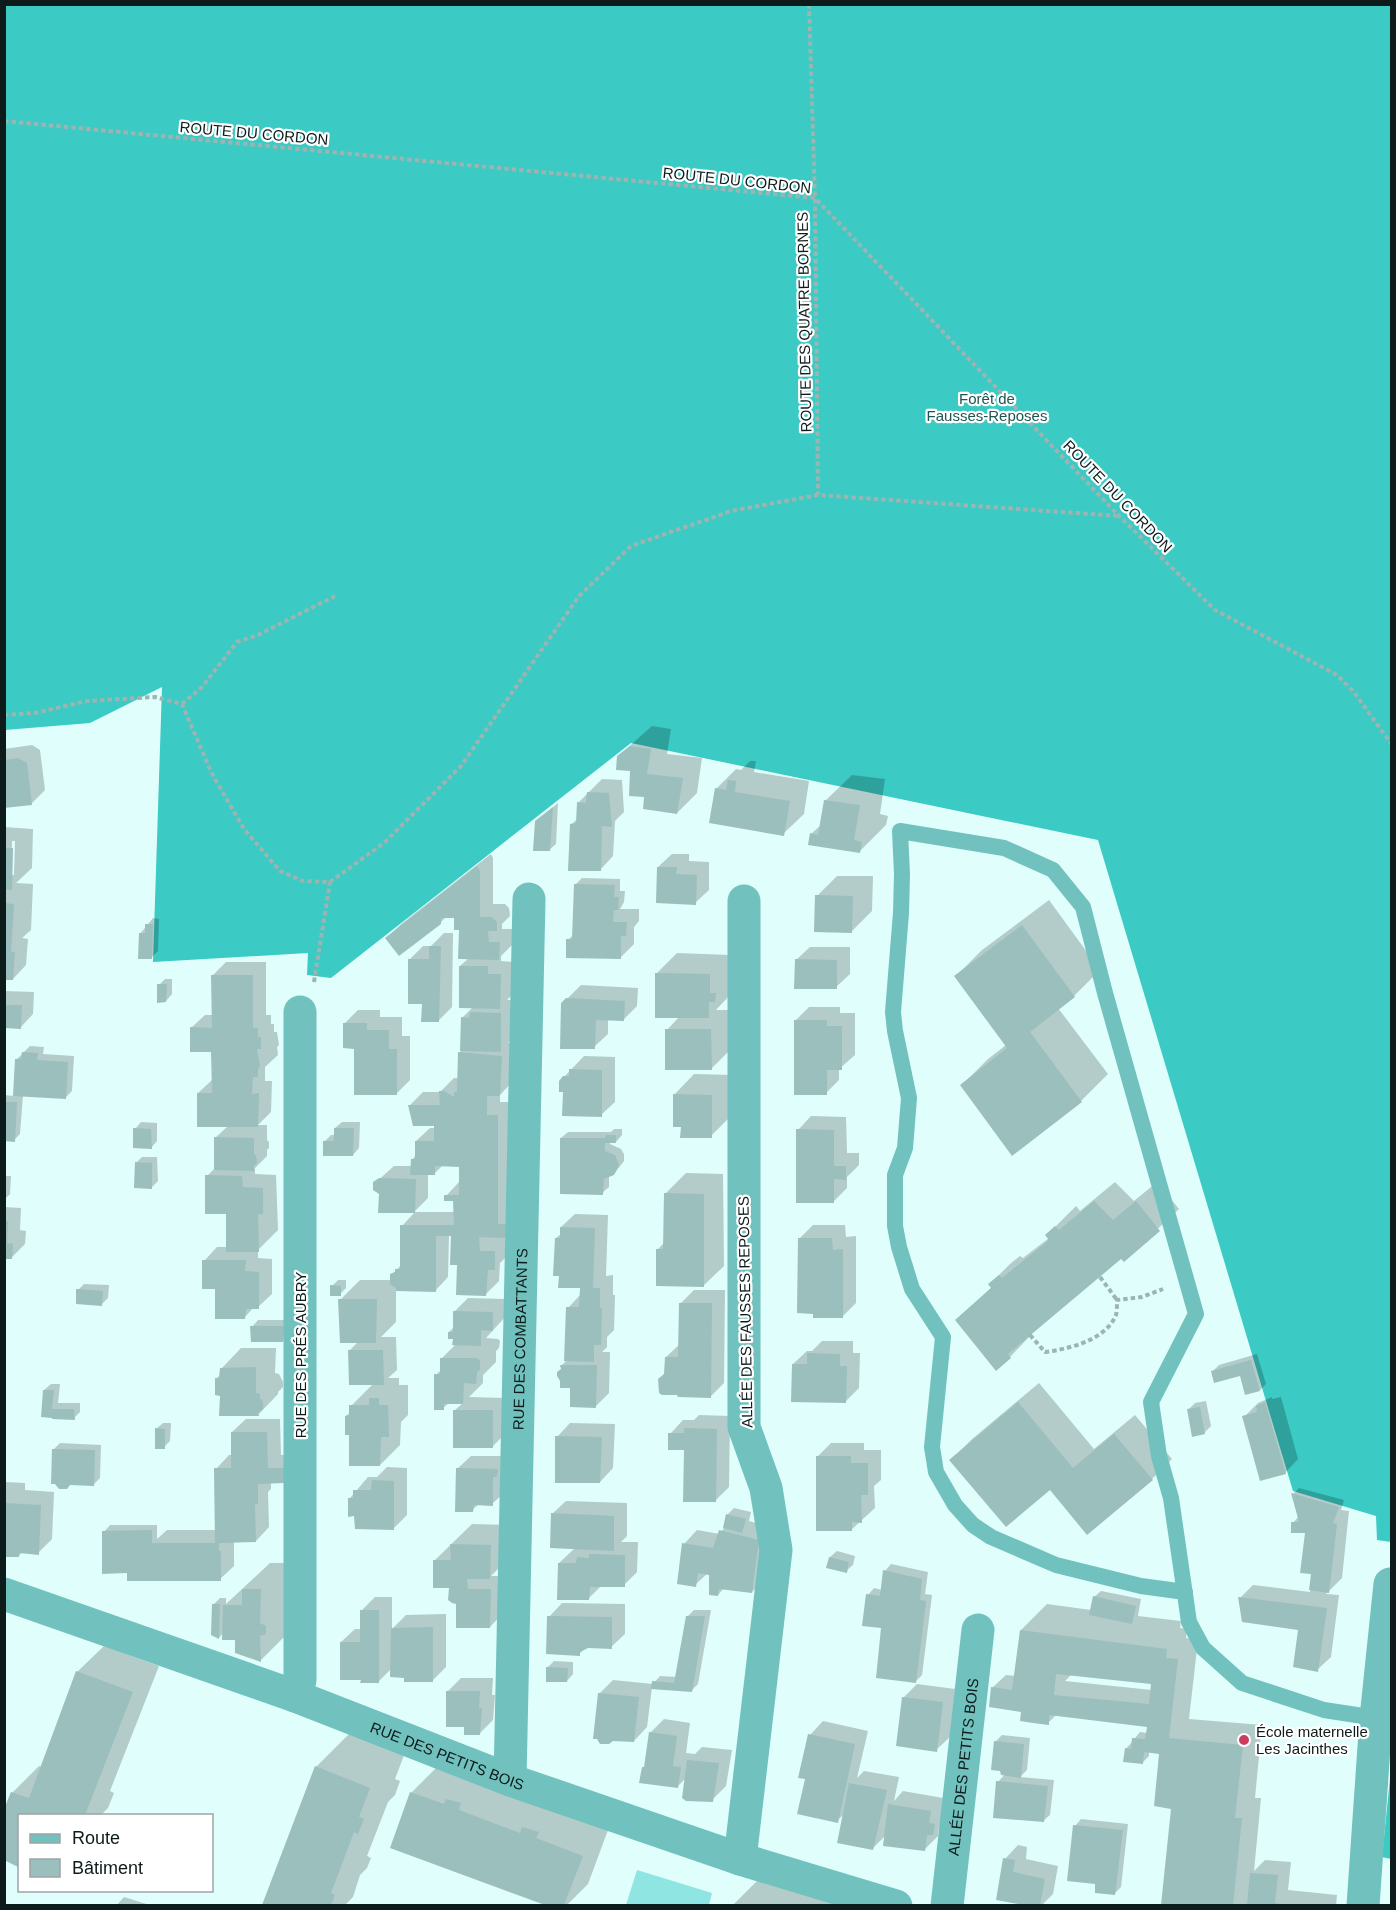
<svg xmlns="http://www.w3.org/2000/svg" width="1396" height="1910" font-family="Arial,sans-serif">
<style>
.green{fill:#8ee5e1}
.forest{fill:#3bcac4}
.shadow{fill:#0003;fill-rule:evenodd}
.building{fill:#9bbfbc;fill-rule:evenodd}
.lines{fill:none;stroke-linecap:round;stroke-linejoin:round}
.path{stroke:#9cb5b3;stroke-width:4;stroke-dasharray:4.5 3;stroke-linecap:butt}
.lane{stroke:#71c2be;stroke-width:16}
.street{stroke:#71c2be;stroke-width:33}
.poi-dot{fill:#cd3d5f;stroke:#fff;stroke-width:2}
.labels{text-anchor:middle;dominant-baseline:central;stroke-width:4.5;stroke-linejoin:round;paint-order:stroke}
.street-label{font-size:15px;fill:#0e1b1b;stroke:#fff}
.park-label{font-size:15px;fill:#1c5653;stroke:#fff}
.poi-label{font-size:15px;fill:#0e1b1b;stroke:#fff;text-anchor:start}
</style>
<rect width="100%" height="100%" fill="#e0fefc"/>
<!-- green -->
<path class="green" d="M637,1870L712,1893L709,1905H626Z"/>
<!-- forest -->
<path class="forest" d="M5,4L1391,5V1542L1377,1540L1376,1516L1293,1491L1098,840L631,743L331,978L307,975L308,953L153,962L162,687L90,723L5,730Z
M1391,1769V1859L1382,1857Z"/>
<!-- shadow -->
<path class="shadow" d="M652,726L671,729L667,754L702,758L697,793L677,813L646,795L632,770L625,750Z
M32,745L40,750L45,790L31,804L4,807V749Z
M750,761H756L754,772L809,781L804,814L783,834L716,789L736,769L741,770Z
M852,775L885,779L880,814L888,816L886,825L860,851L811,834L821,825L825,801Z
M602,779L622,780L624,812L615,821L613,856L600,870L571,825L578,818V803Z
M558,803L556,844L549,850L536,822Z
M4,827L33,829L32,868L16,883L33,884L31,930L22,938L28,939L26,965L13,979L4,978ZM12,841H15L14,875H11Z
M491,854L493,858V904H505L509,908L510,916L502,924V929H513L512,945L501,956V961L514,962L513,994L507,1000H514V1037L508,1043H514L513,1081L500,1095V1102H511L520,1222L504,1238L508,1239V1255L500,1263L499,1281L486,1294L459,1264L452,1235L449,1234L448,1277L435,1291L396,1290V1322L381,1337H396L397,1370L388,1378H399V1385H408V1415L401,1422L400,1445L380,1465L351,1434L346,1416L351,1412V1406L374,1383L350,1350L358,1342L340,1300L360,1280H392V1275L401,1265L402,1226L415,1212H455V1200L446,1196L459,1182L460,1165H443L434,1174H428V1198L414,1212L380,1193L375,1183L394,1166H412V1160L416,1155V1141L430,1128H435V1124L410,1105L423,1092H440L454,1078H459V1053L462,1050V1018L473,1007L460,966L469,958L455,917H446L440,923L387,938L400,925Z
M672,854H689V861L709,862V890L695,903L658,867Z
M837,876H873L872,911L852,931L817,896Z
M582,878L620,879V891H625L624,902L620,909H639V921L634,927V944L620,958L568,940L574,934L575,885Z
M1049,900L1100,970L1074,996L1058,1008L1108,1074L1081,1101L1012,1153L961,1086L988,1059L1006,1045L956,976L982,950Z
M153,918L159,919L158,951L151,958L140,934Z
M444,933H453L452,1007L438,1021L423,1003L410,959L423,946H431Z
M810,947H850V974L836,987L796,960Z
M677,953L730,955L729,996L716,1010H730L732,1048L711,1069L667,1030L680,1016L656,974Z
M226,962H266V1015H271V1024H274V1032H277L279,1045L277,1047L278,1055L265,1067V1081H272L271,1112L258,1125H267V1140L269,1142V1148L267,1150V1156L255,1168V1174L276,1175L278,1230L258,1250V1258L272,1259V1294L258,1307H254L245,1317L217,1287L204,1261L217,1247H227V1213L207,1176L216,1167L215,1138L228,1126L198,1093L212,1080L213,1053L191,1028L205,1015H213V975Z
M165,979H172V994L166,1001L159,985Z
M581,985L638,988L637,1006L624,1019H608V1034L594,1047L562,1004Z
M4,991L34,992L33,1014L20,1028L4,1027Z
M809,1007H840V1013H855V1055L839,1069V1080L826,1093L796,1020Z
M358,1010H380V1017H402V1036H410V1080L396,1094L344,1024Z
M30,1046L44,1047L43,1054L74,1056L72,1091L65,1098L23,1095L20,1134L14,1140H4V1095L15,1096L16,1060Z
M584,1056L615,1057V1102L601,1115L564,1091V1077Z
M694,1074L732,1075L731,1116L711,1136L682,1125L674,1095Z
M811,1116L846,1117L847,1153H859V1165L847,1177V1188L834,1201L798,1130Z
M141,1122L157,1123V1141L151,1148L135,1129Z
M342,1122H360L359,1148L353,1155L325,1141L331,1135H335V1128Z
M614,1129H622V1135L616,1142H610V1144L621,1149L624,1154V1161L614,1174L609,1175V1187L602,1193L561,1138L568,1132H611Z
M142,1157H157L158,1181L151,1188L136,1163Z
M686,1173L723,1174L724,1266L703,1286L657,1250L665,1242V1194Z
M4,1176H11L10,1194L4,1200Z
M1115,1182L1134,1201L1157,1182L1179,1209L1124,1260L1121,1257L1029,1334L1030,1336L1010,1357L957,1320L992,1287L990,1284L1010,1264L1020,1256L1023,1258L1049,1238L1047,1235L1076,1206L1080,1211Z
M4,1207L21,1208L20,1230L26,1231L25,1244L11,1258L4,1257Z
M575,1214L608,1215L606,1276L613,1275V1295H615L614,1330L607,1337V1347L602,1352H610L609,1393L596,1406L571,1387L562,1369V1365L566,1361L568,1308L581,1294V1287L556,1238L561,1234V1227Z
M813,1225H845L846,1237L856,1236V1303L842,1317L800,1238Z
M338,1280H346V1288L340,1294L332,1286Z
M84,1284L109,1285L108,1298L102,1304L78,1290Z
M694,1290H725L724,1383L711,1396L666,1373V1357L680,1344V1304Z
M468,1298L506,1299V1316L486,1338L498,1339L500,1341L499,1348L496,1351V1362L483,1375V1383L469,1397L506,1398V1433L492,1447L455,1410L463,1403H449L443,1408L436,1375L442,1369V1358L454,1346V1337L449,1332L454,1327V1312Z
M258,1320H289V1335L283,1341L252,1327Z
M822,1341H853V1353H860L859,1388L845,1402L793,1364L807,1351H812Z
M241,1348H276L275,1373L279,1374L283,1382V1387L278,1392V1394L258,1415L221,1394L216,1379L221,1374V1369Z
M1257,1354L1266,1384L1260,1390L1241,1374L1213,1371L1219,1365Z
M1039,1383L1094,1449L1135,1415L1172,1459L1152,1479L1050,1488L951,1460L971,1440Z
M51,1384H60L58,1403H80V1412L74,1418H53L44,1390Z
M1272,1397V1399L1281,1397L1298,1459L1285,1473L1244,1417L1258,1403Z
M1206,1401L1211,1426L1204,1433L1188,1410L1195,1403Z
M699,1415L730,1416L729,1487L715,1501L685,1449L670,1434L683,1420H694Z
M246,1419H280L281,1455H297L271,1482V1489L268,1492L269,1527L256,1541H234V1566L220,1579L128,1572L104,1532L110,1525H157V1539L167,1530H216V1469L229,1455H232V1432Z
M163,1423H171L170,1441L164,1447L156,1429Z
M570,1423L615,1424L613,1468L600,1482L557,1437Z
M60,1443L101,1445L100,1478L94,1484L55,1482L53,1450Z
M831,1443H864V1450H881V1480L874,1486L875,1508L851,1530L817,1457Z
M471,1456H510L506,1491L492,1504H479L472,1510L457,1469Z
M387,1467L407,1468V1515L394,1528L355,1515L350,1498L368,1477H377Z
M4,1482L25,1483V1490L54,1492L52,1539L38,1553L22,1552L19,1556L4,1537Z
M1299,1488L1344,1500L1341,1510L1349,1511L1342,1578L1326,1594L1339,1595L1331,1657L1317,1670L1300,1629L1240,1598L1253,1585L1310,1592L1313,1573L1307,1531L1293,1523L1299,1516L1293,1494Z
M566,1501L627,1503V1536L621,1542H638L637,1572L624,1585H602L589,1598L559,1563L575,1548L552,1514Z
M734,1508L751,1512L749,1521L772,1527L765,1578L752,1592L724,1588L718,1595L710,1573H708L695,1585L684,1544L697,1530L720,1534L724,1528L728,1514Z
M472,1524L510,1525V1557L491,1576H503V1613L490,1627L458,1602L435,1560Z
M837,1551L855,1556L853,1565L846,1571L830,1557Z
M270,1563H287V1634L260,1661L236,1639L223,1633L219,1638L213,1605L220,1598H226V1604Z
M891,1564L928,1572L925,1594L932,1595L922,1675L916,1681L883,1627L868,1595L874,1588L882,1590L885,1571Z
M1101,1591L1141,1599L1138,1616L1181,1621L1180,1628L1187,1629L1186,1638L1198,1640L1189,1719L1262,1725L1255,1798H1261L1254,1871L1265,1860L1291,1862L1288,1890L1337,1895L1336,1906H1162L1173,1807L1161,1753L1149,1751V1756L1142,1763L1126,1749L1140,1732L1148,1733L1149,1723L1056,1715L1048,1723L1022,1711L992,1688L1006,1675L1016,1676L1021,1630L1047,1604L1091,1610L1094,1597ZM1072,1674L1154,1679L1152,1690L1065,1681Z
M375,1597H392V1629L406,1615L446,1614V1667L432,1681L405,1677L392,1668L378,1682L341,1642L355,1629H362V1610Z
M562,1603L625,1604V1634L611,1647L588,1646L579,1654L549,1617Z
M694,1610H711L698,1684L691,1691L652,1687L647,1727L634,1741L599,1694L613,1680L653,1684L660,1676L677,1677L687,1617Z
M104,1646L159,1666L110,1791L114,1793L108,1808L100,1816H20L12,1793L39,1766L42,1767L77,1672Z
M554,1661L573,1662V1674L567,1681L547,1668Z
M461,1678H493L492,1695H495L493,1720L479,1734L465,1726L448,1691Z
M917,1684L955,1689L950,1737L936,1750L903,1698Z
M664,1719L690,1723L686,1753L695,1754L702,1747L732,1750L726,1786L712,1800L686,1778L678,1786L646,1765L650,1733Z
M823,1721L868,1731L857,1778L864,1771L899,1777L894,1801L903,1791L943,1798L946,1820L939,1827L938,1836L924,1850L886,1835L872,1849L844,1814L837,1821L806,1778L810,1735Z
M353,1730L406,1750L395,1779L400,1781L395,1795L388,1802L367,1856L371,1858L367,1868L360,1875L353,1897L344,1906H264L316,1767Z
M1002,1735L1030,1738L1027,1770L1020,1777L1054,1780L1050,1815L1043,1821L998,1782L1005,1774L995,1742Z
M438,1766L608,1830L588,1884L566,1906H549L392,1847L412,1792Z
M1081,1819L1128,1824L1121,1887L1115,1893L1097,1883L1075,1826Z
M1018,1845L1027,1847L1026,1859L1058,1866L1053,1894L1041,1906H1032L998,1899L1005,1859Z
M759,1879L847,1906H732Z
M124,1897L153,1906H116Z"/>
<!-- building -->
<path class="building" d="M630,746L651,749L647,774L683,778L677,814L643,809L644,797L629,796L630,771L616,770L617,756Z
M18,758L27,763L32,805L4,808V760Z
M728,780L736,781L735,792L790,801L784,836L709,823L715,788L726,790Z
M587,792L609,793L612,827L602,826L601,871H568L570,824L576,823L577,802L586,803Z
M824,800L860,805L854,840L862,842L860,853L808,845L810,833L818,835Z
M553,807L550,851H533L535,821Z
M4,848H13L12,890L4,889Z
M477,866L480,871V917H491L497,922V931H488L489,942H500L499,960L458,959L459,930H454V918H441V924L399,956L385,938Z
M657,867H677L676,874L697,875L696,905L656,903Z
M574,884L615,885L614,897H619L618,910H614L613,922H627L626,936H621V959L566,958V939H572Z
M815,895L853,896L852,933L814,932Z
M4,903L14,904L11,952H15L13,980H4Z
M145,924H153L152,959H138L139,933H145Z
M1022,925L1075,997L1030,1032L1082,1102L1012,1156L960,1085L1007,1048L954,976Z
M429,946H441L439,1022H421L422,1004H408V959H429Z
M795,959L837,960V989H794Z
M459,966H488V974H501L500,1009L459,1008Z
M655,973L710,974V993H716L715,1002H709V1018H655Z
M211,975H253V1028H258V1037H261V1049H257L260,1066L258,1069V1077H253L252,1094L259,1093L258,1127H197V1093H212L211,1052H190V1027L212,1028Z
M157,984H167L166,1002L157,1003Z
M566,998L625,1001L624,1021L596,1020L595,1049H560L561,1003Z
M4,1005H22L21,1029L4,1028Z
M470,1012L501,1013V1052L460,1051L461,1017L469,1018Z
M794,1020H827V1026H842V1070H827V1095H794Z
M343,1023H367V1030H389V1049H397V1095H354V1049L343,1048Z
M665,1029H711L712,1070H665Z
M22,1052L38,1053L37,1060L68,1062L66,1099L13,1096L15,1059H21Z
M458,1052L502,1056L500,1096H487V1115H498V1224H507V1238L479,1237L480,1251H495V1270H488L486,1296L456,1295L457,1265H450L451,1236H436V1292L396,1291V1288L390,1284V1274L395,1272V1269H400V1225H454L453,1201H444V1195H459V1167L435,1166V1175H410L411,1159H415V1141H434V1126H413L408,1105H440L439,1091H444L454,1097V1092H457Z
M569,1069L602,1070V1117L562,1116L563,1092H559V1081L563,1076H569Z
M673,1094L712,1095V1138H680L681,1127H673Z
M4,1102H17L15,1142L4,1141Z
M133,1128L151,1129L152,1149L133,1148Z
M334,1128H354L353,1156H323V1141H334Z
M796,1129L834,1130V1166H846V1180L834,1179V1203H796Z
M606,1135H616V1143H605V1151L615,1155L619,1165L614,1175L604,1179L603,1195L560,1194V1138H605Z
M214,1137L254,1138V1154L256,1155L257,1163L254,1166V1171L214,1170Z
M135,1162L152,1163V1189L134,1188Z
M205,1175L242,1176L243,1187L263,1188V1214H258L259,1252H226V1214H205Z
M379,1178L416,1179L415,1213H378L379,1194L373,1190V1182Z
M664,1193L704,1194V1287L656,1286V1249H663Z
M1094,1201L1113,1220L1136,1201L1160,1231L1124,1262L1121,1259L1008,1354L1011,1358L996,1371L955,1320L991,1288L988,1284L999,1275L1002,1278L1049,1240L1045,1235L1055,1226L1059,1230Z
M4,1221H8L7,1243L13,1244L12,1259H4Z
M560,1227L595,1228L593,1288H600V1308H602L601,1345H594V1362L564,1361L566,1307H579L580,1288H558L559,1276H553L555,1238H560Z
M798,1238H832L833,1250L843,1249V1318H813V1314L797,1313Z
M202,1260H246L245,1271L259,1272V1309H246L245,1319H215V1289H202Z
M330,1285L341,1286V1296H330Z
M76,1289L103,1291L102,1306L76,1304Z
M338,1299H377L376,1343H340Z
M679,1303H712L711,1398L678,1397L677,1395H662L659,1393L658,1379L664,1374L665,1357H678Z
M453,1311L493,1312V1331L481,1330V1346L452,1345L453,1339H448V1332H453Z
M250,1326H284L283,1342H251Z
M348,1350H383L384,1385H349Z
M807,1353L840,1354V1366H847L846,1403L791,1402L792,1364H807Z
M440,1358H477L480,1361V1370L477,1372L476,1384L464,1383L463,1404H444V1410H434V1374H440Z
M1251,1360L1260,1391L1245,1395L1240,1376L1214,1383L1211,1371Z
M560,1365H597L596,1408L570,1407V1388H560V1381L557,1376V1372L561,1369Z
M256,1367V1393L260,1394V1398L263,1402V1409L258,1413L259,1416H219L220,1396L215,1395V1378H219L220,1368Z
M43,1390H54L52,1409H74L75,1420L52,1419V1418L41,1417Z
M369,1398H379V1405H388L389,1437H381L380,1466H349V1435H345V1416L349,1415V1405H369Z
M1018,1402L1073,1468L1114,1434L1153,1480L1087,1535L1050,1490L1006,1527L949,1460Z
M1265,1402L1286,1474L1260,1481L1242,1416L1257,1412L1256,1406Z
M1200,1407L1205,1434L1192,1437L1187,1409Z
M453,1410H493V1448H453Z
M155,1428L165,1429V1449H155Z
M684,1428L717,1429L716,1502H683L684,1450H668V1433H684Z
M231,1432H267L268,1468H284V1483L258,1484V1504H255L256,1542L219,1543V1551H221V1581H127V1573L102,1574V1531L152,1530V1543H215L214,1468H231Z
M555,1436L602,1437L600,1483H555Z
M52,1449L95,1450L94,1486L70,1485L67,1489H59L55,1484H51Z
M816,1456H851V1463H868V1495H861L862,1523L852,1522V1531H816Z
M456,1468L498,1469L497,1477H493V1506L474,1505L473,1512H455Z
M372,1480L394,1481V1530L355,1529L354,1516L348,1517V1498H353V1490H371Z
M1291,1493L1339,1507L1333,1523L1337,1524L1329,1593L1309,1590L1311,1574L1300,1573L1305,1533H1291V1522H1299Z
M4,1503L41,1505L39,1555L19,1553V1557H4Z
M551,1513L614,1516V1551L550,1548Z
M726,1514L746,1519L742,1533L723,1528Z
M719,1530L759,1540L752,1593L719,1589L718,1596L709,1595V1575L698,1573L696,1587L677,1584L682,1543L713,1548Z
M450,1544L491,1545L490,1579H467L468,1589H491L490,1628H456V1604L452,1603L448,1600L449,1588H433V1560H451Z
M589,1554L625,1555V1587H590L589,1600H557L558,1563H576L577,1557L589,1558Z
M829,1557L849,1562L847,1573L826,1568Z
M883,1570L922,1579L920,1600L926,1601L916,1683L876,1678L881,1628L862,1626L866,1594L880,1596Z
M242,1589H261L260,1623L266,1626V1634L260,1636L261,1662L235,1653V1640H222L223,1605H242Z
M1093,1596L1136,1606L1132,1624L1089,1615Z
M1238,1597L1327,1608L1318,1672L1293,1667L1298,1630L1242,1622Z
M212,1604H220L219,1639L211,1635Z
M360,1610H379V1683H360L361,1680H340V1642H360Z
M547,1616L612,1617V1649L588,1648L580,1652V1656L546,1654Z
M686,1616H705L692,1692L651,1689L652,1681L674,1683Z
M433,1627V1682H404V1678L390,1677L391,1628Z
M1020,1630L1167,1649L1166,1658L1178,1659L1169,1738L1243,1745L1235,1818H1242L1233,1905H1161L1171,1809L1154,1806L1159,1754L1144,1752L1143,1764L1123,1762L1125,1748L1131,1749L1132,1738L1145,1739L1147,1727L1049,1715V1725L1033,1723L1020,1721L1021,1712L989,1707L991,1687L1012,1690ZM1056,1674L1151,1684L1149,1704L1054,1695Z
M546,1667L568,1668L567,1682H546Z
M76,1671L133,1692L85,1815H20V1868L4,1860V1809L11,1792L29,1798Z
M446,1691H480L479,1708H482L480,1735H464V1727H446Z
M598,1693L639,1697L634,1742L613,1741L609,1744H600L597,1739H593Z
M902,1697L943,1702L937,1752L896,1746Z
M649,1732L677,1736L673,1766L681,1767L678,1788L639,1783L642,1767H644Z
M808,1734L855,1744L838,1823L797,1814L805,1779L798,1778Z
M994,1741L1024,1744L1021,1778L1001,1775L1000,1771L991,1770Z
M687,1760L719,1763L713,1802L686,1801L682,1798Z
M315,1766L370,1788L359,1817L364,1819L358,1834L354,1832L331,1893L335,1895L331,1905H262Z
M996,1781L1048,1786L1044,1822L993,1818Z
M849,1783L887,1790L873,1850L837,1843Z
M410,1792L444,1804L446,1799L461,1803L459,1810L520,1833L522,1827L539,1832L536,1838L583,1856L564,1905H545L390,1848Z
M888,1804L931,1811L929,1823L935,1824L933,1835H927L925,1851L883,1846Z
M1073,1825L1123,1830L1115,1895L1095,1893V1884L1067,1881Z
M1003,1858L1015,1860L1013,1872L1045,1879L1040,1905H1024L996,1900Z
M1250,1873L1278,1875L1275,1903L1280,1904V1905H1247Z"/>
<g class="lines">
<!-- path -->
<path class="path" d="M809,4L815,198L818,495
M4,121L815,198L1119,516L1215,610L1337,675L1354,692L1392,745
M182,704L202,687L237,642L258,635L335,596
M4,715L35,713L87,701L155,697L182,704L211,772L244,829L280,871L303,881L330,882L384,843L461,766L579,596L631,546L731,511L818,495L1119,516
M314,982L330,882
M1100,1277L1117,1300
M1030,1335L1045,1352C1069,1349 1106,1340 1116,1315C1117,1311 1117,1305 1117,1300L1142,1297L1163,1289"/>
<!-- lane -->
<path class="lane" d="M1185,1592L1141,1586L1056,1565L991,1537L973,1525L955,1505L936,1472L932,1447L943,1337L912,1289L899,1247L895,1226V1175L905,1148L909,1098L895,1031L893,1012L901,913L902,874L900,831L1004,848L1053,870L1083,907L1105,993L1196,1314L1151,1402L1159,1456L1171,1498L1189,1622L1203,1648L1242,1683L1324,1710L1376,1718"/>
<!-- street -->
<g class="street">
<path id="s1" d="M4,1594L295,1696L510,1780L740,1859L896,1906"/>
<path d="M295,1696L300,1680V1012"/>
<path id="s2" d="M510,1780L529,899"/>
<path d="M740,1859L776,1550L766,1488L744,1427V901"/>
<path id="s3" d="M947,1906L978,1630"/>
<path d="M1363,1906L1376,1718L1390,1584"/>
</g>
</g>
<!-- markers -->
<circle class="poi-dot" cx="1244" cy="1740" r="6"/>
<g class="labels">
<!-- street labels -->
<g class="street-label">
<text transform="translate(254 133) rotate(5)">ROUTE DU CORDON</text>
<text transform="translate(737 180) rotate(6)">ROUTE DU CORDON</text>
<text transform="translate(804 322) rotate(-91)">ROUTE DES QUATRE BORNES</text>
<text transform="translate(1118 496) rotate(46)">ROUTE DU CORDON</text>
<text transform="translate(745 1312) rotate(-91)">ALLÉE DES FAUSSES REPOSES</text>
<text stroke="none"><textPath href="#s2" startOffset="441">RUE DES COMBATTANTS</textPath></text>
<text transform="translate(300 1355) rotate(-90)">RUE DES PRÉS AUBRY</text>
<text stroke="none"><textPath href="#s1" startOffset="472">RUE DES PETITS BOIS</textPath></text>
<text stroke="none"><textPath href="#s3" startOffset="140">ALLÉE DES PETITS BOIS</textPath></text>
</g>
<!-- park labels -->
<g class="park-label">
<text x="987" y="398">Forêt de<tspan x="987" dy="17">Fausses-Reposes</tspan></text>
</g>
<!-- poi labels -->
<g class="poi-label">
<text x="1256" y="1731">École maternelle<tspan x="1256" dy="17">Les Jacinthes</tspan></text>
</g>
</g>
<!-- border -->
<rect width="1396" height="1910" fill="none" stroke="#0e1b1b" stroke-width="12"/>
<!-- legend -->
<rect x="18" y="1814" width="195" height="78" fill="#ffffff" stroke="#9fa4a4" stroke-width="1.5"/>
<rect x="30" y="1834" width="30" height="9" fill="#71c2be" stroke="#9fa4a4" stroke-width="1.5"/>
<text x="72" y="1844" font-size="18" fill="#0e1b1b">Route</text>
<rect x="30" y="1859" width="30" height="18" fill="#9bbfbc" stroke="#9fa4a4" stroke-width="1.5"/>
<text x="72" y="1874" font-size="18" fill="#0e1b1b">Bâtiment</text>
</svg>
